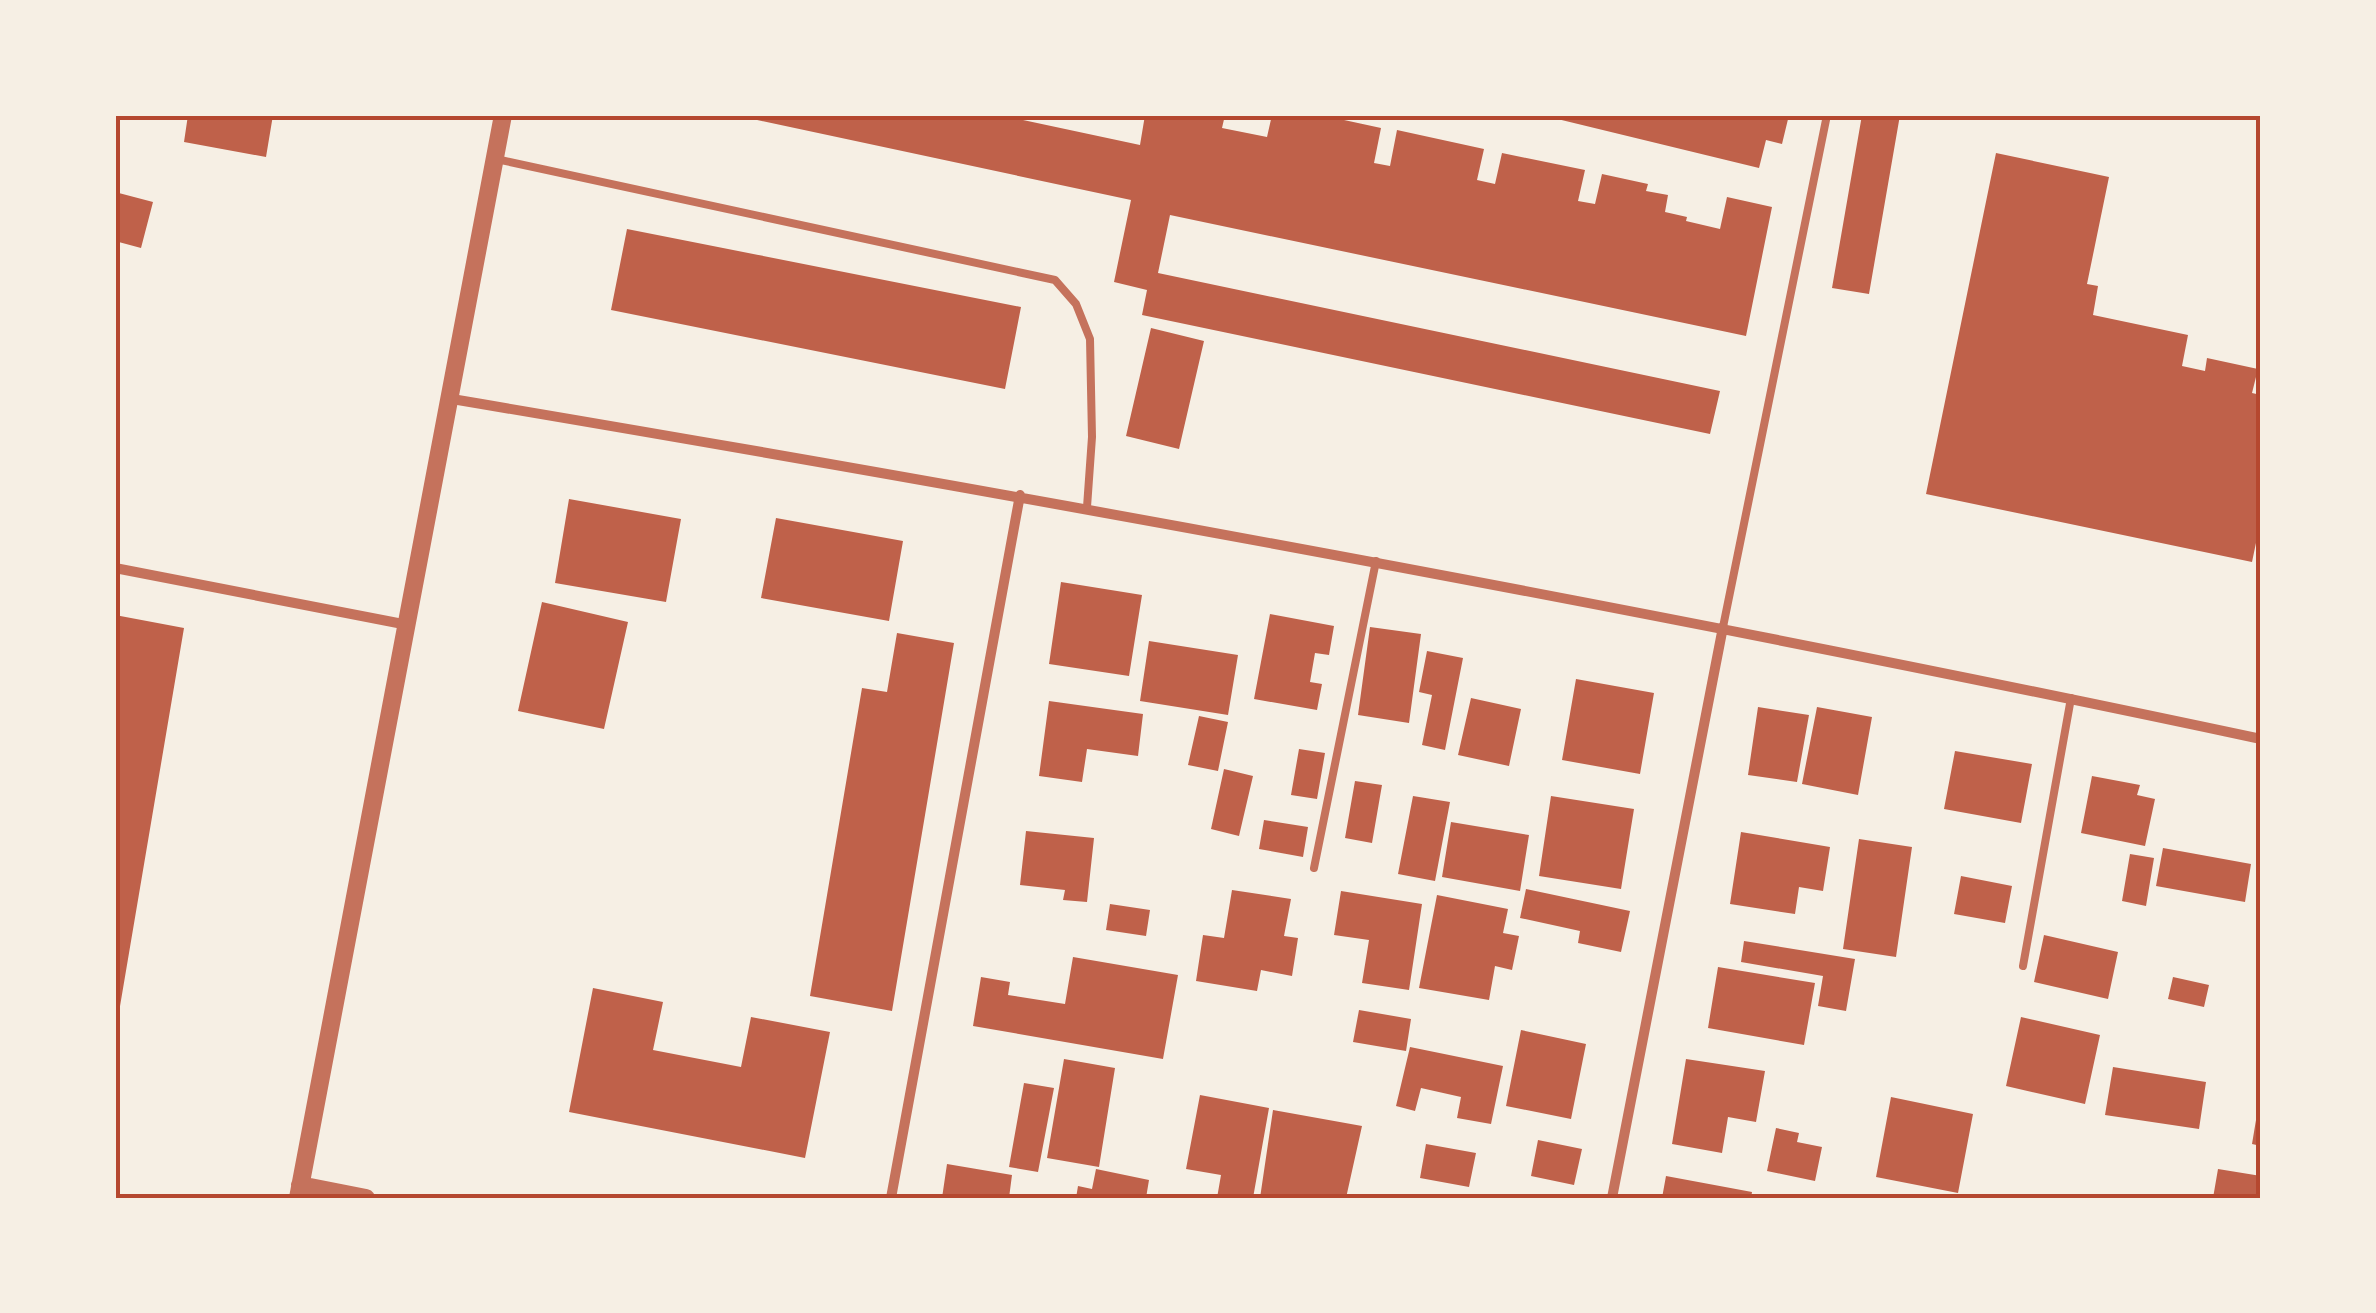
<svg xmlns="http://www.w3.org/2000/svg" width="2376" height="1313" font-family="'Nunito Sans',sans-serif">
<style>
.building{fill:#bf614a}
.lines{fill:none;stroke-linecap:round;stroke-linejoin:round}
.service{stroke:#c5725c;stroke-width:8}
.minor{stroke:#c5725c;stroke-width:10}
.tertiary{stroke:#c5725c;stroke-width:18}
.neatline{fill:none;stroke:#b5482f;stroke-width:4}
</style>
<rect width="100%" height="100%" fill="#f6efe4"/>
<!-- building -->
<path class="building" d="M188,115H273L266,157L184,142Z
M734,115H999L1140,145L1145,115H1225L1222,128L1267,137L1272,115H1321L1381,128L1374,163L1390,166L1397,130L1484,149L1477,180L1495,184L1502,153L1585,170L1578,201L1595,204L1602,174L1648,184L1646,191L1668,195L1665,212L1687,217L1686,221L1720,229L1727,197L1772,207L1746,336L1170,215L1158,273L1720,391L1710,434L1142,315L1147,290L1114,282L1131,200Z
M1541,115H1789L1782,144L1766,140L1759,168Z
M1862,115H1900L1869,294L1832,288Z
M1996,153L2109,177L2087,284L2098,286L2093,315L2188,335L2182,366L2205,371L2207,358L2258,369L2252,393L2261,395V519L2252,562L1926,494Z
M115,192L153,202L141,248L115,241Z
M627,229L1021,307L1005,389L611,310Z
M1151,328L1204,341L1179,449L1126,436Z
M569,499L681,519L666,602L555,583Z
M776,518L903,541L889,621L761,598Z
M1061,582L1142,595L1129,676L1049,664Z
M542,602L628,622L604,729L518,711Z
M1270,614L1334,626L1329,655L1315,653L1310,682L1322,684L1317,710L1254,699Z
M115,615L184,628L117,1024H115Z
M1370,627L1421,634L1409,723L1358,715Z
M897,633L954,643L892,1011L810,996L862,688L887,692Z
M1149,641L1238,655L1228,715L1140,701Z
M1427,651L1463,658L1445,750L1422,745L1432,695L1419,692Z
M1576,679L1654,693L1640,774L1562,760Z
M1471,698L1521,709L1509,766L1458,755Z
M1049,701L1143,714L1138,756L1087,749L1082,782L1039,776Z
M1758,707L1809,715L1797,782L1748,775Z
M1817,707L1872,717L1858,795L1802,784Z
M1199,716L1228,722L1218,771L1188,765Z
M1299,749L1325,753L1317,799L1291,795Z
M1955,751L2032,764L2021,823L1944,809Z
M1224,769L1253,776L1239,836L1211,829Z
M2092,776L2140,785L2137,795L2155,799L2145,846L2081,833Z
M1355,781L1382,785L1372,843L1345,838Z
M1413,796L1450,802L1435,881L1398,874Z
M1551,796L1634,809L1621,889L1539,876Z
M1264,820L1308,827L1303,857L1259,849Z
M1451,822L1529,835L1520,891L1442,877Z
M1026,831L1094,838L1087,902L1063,900L1065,890L1020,885Z
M1741,832L1830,847L1823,891L1799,887L1795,914L1730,904Z
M1859,839L1912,847L1896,957L1843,949Z
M2163,848L2251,864L2245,902L2156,886Z
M2130,854L2154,858L2146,906L2122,901Z
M1961,876L2012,886L2005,923L1954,914Z
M1526,889L1630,911L1621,952L1578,943L1580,931L1520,918Z
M1232,890L1291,899L1284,936L1298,938L1292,976L1261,970L1257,991L1196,981L1203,935L1224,938Z
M1341,891L1422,904L1409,990L1362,983L1369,940L1334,935Z
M1437,895L1508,909L1503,933L1519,936L1512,970L1495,966L1489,1000L1419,988Z
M1110,904L1150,910L1146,936L1106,930Z
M2044,935L2118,952L2108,999L2034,982Z
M1744,941L1855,959L1846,1011L1818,1006L1823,976L1741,962Z
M1073,957L1178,975L1163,1059L973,1026L981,977L1010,982L1008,995L1065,1004Z
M1718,967L1815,983L1804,1045L1708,1028Z
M2173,977L2209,985L2204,1007L2168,999Z
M593,988L663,1002L653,1050L741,1067L751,1017L830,1032L805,1158L569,1112Z
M1359,1010L1411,1019L1406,1051L1353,1042Z
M2021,1017L2100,1035L2085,1104L2006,1086Z
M1521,1030L1586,1044L1571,1119L1506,1106Z
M1410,1047L1503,1066L1491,1124L1457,1118L1461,1097L1421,1088L1415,1111L1396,1106Z
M1064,1059L1115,1068L1099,1167L1047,1158Z
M1686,1059L1765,1071L1756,1122L1728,1117L1722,1153L1672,1144Z
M2113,1067L2206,1082L2199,1129L2105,1115Z
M1024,1083L1054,1088L1038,1172L1009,1167Z
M1200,1095L1269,1108L1253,1198H1217L1221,1175L1186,1169Z
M1891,1097L1973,1114L1958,1193L1876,1177Z
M2259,1102H2261V1146L2252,1144Z
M1273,1110L1362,1126L1346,1198H1260Z
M1776,1128L1799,1133L1797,1142L1822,1147L1815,1181L1767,1171Z
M1538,1140L1582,1149L1574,1185L1531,1176Z
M1426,1144L1476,1153L1469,1187L1420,1178Z
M947,1164L1012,1175L1009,1198H942Z
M1096,1169L1149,1180L1146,1198H1076L1078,1186L1092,1189Z
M2218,1169L2261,1176V1198H2213Z
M1666,1176L1752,1192L1751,1198H1662Z"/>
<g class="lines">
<!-- service -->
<path class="service" d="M496,159L1055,280L1076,304L1090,339L1092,437L1087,507
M1723,627L1827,115
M1314,868L1376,561
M2023,966L2071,698"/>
<!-- minor -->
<path class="minor" d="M452,399C1057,501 1660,611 2261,739
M115,568L408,625
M891,1198L1020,495
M1612,1198L1723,627"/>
<!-- tertiary -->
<path class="tertiary" d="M300,1185L366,1198
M298,1198L503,115"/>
</g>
<!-- border -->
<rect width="2376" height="1313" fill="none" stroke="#f6efe4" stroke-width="235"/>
<rect x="118" y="118" width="2140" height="1078" class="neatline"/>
</svg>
